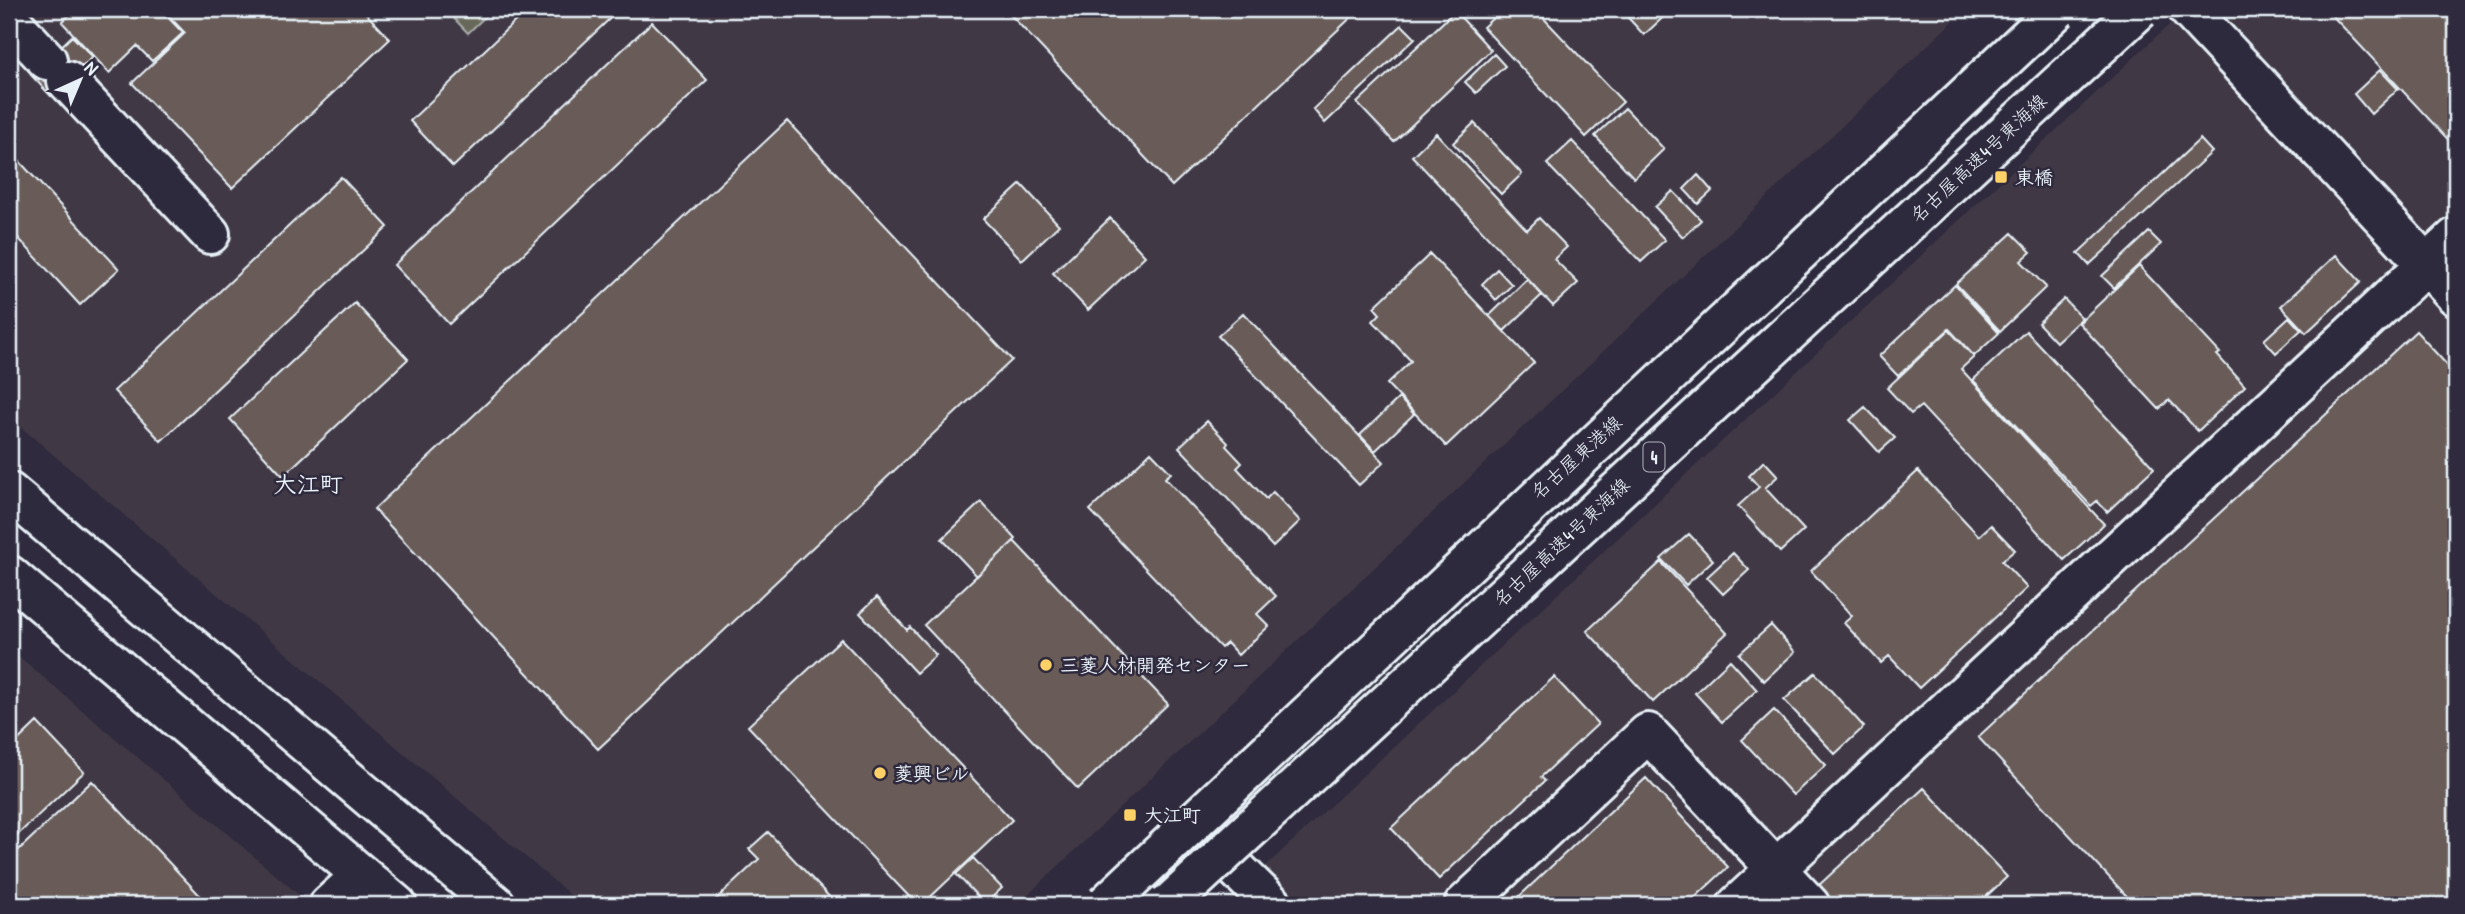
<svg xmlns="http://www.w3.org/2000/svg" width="2465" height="914" font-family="'Patrick Hand','Klee One',sans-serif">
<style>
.built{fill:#403945}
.green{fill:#67685a;stroke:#a8aca9;stroke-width:2}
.building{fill:#695c58;stroke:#e8f1f8;stroke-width:2}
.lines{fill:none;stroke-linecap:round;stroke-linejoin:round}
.minor-casing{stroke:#e8f1f8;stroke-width:44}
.major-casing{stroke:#e8f1f8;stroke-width:44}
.minor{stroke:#2f2a3d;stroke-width:38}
.major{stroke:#2f2a3d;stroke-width:38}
.highway-bridge-casing{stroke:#e8f1f8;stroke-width:44;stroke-linecap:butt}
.highway-bridge{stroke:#2f2a3d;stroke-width:38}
.poi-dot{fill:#ffd166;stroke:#2f2a3d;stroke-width:2.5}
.labels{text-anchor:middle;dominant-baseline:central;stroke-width:5;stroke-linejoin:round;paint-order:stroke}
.shield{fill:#2f2a3d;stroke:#b0b5c0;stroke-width:2}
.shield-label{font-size:18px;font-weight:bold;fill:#e8f1f8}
.street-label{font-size:19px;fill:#e8f1f8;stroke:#2f2a3d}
.poi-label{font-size:19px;font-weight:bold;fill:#e8f1f8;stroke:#2f2a3d;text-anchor:start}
.quarter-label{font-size:23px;font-weight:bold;fill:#e8f1f8;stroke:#2f2a3d}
</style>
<rect width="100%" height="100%" fill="#2f2a3d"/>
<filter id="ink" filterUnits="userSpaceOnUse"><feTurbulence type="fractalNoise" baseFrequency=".0143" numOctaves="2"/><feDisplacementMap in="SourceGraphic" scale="14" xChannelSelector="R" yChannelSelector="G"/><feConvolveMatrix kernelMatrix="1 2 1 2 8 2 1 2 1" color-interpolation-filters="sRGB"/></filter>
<g filter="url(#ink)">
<!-- built -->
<path class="built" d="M9,9H1966L1017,905H582L9,417Z
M2186,9H2456V905H1224Z
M9,648L311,905H9Z"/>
<!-- green -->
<path class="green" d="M445,9H493L468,33Z"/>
<!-- building -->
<path class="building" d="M76,9H160L183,33L152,61L137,46L109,73L62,22Z
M162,9H362L390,39L232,188L132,83L185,33Z
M528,9H620L453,167L410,121Z
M1005,9H1360L1172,186Z
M1503,9H1535L1623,102L1586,137L1483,27Z
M1620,9H1672L1644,35Z
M2329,9H2456V148L2327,10Z
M1455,11L1491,50L1394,142L1357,103Z
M652,22L707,80L449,324L394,265Z
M1402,25L1415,38L1325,123L1313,109Z
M72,36L93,57L51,96L31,75Z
M1494,54L1505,66L1476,93L1465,82Z
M2380,70L2398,89L2371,114L2354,94Z
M1625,108L1664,149L1634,178L1595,136Z
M787,121L1012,360L598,749L374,509Z
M1474,123L1522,174L1501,194L1453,143Z
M1436,133L1527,230L1539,218L1567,247L1554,259L1578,283L1553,306L1412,156Z
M2200,139L2212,152L2089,265L2078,253Z
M1572,141L1665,240L1641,262L1547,164Z
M9,150L119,269L80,305L9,228Z
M1698,175L1712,191L1698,204L1684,189Z
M341,177L388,227L161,441L114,391Z
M1021,184L1059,225L1022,260L983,219Z
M1673,191L1701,220L1683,237L1655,207Z
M1110,218L1145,256L1088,310L1053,273Z
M2149,232L2161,244L2114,288L2102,276Z
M2012,233L2031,252L2021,261L2046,287L2000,331L1956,284Z
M1430,254L1534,363L1446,446L1387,384L1411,361L1373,321L1380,314L1374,307Z
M2336,255L2361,282L2306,333L2281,306Z
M2139,266L2220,353L2217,355L2245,386L2198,431L2169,400L2159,409L2079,323Z
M1497,269L1512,285L1496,300L1482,284Z
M1527,279L1542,295L1504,331L1489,316Z
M1955,285L1999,333L1974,356L1949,329L1898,376L1879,356Z
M2064,299L2082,318L2056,342L2038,323Z
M355,303L408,359L283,476L230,419Z
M1243,313L1384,462L1359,485L1218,336Z
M2289,317L2301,330L2276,353L2264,340Z
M1949,330L1974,357L1961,369L2104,524L2064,560L1921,406L1911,414L1887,388Z
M2026,331L2154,468L2107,512L2097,501L2091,506L1973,380Z
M2416,331L2456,375V905H2135L1978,737Z
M1399,398L1414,414L1375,451L1360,435Z
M1865,407L1895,438L1879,452L1850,420Z
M1207,421L1228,443L1226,446L1242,463L1237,468L1266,499L1273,492L1300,521L1273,547L1179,447Z
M1151,452L1171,473L1165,478L1276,596L1257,614L1269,626L1238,655L1227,643L1221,648L1090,510Z
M1764,461L1778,476L1765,488L1804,530L1780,552L1738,506L1759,487L1749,476Z
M1918,471L1979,536L1991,525L2015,550L2002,561L2027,588L1919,688L1889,656L1881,663L1844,623L1852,616L1811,571Z
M981,502L1016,539L977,576L942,539Z
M1689,534L1713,560L1686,585L1661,559Z
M1014,541L1168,704L1078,789L924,625Z
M1733,553L1749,570L1723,594L1707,577Z
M1661,562L1727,633L1653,702L1587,631Z
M877,597L907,630L910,627L936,655L916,673L860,613Z
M1771,625L1795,652L1764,681L1739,654Z
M841,639L1012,820L922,905H917L748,726Z
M1730,660L1757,690L1722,722L1695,693Z
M1815,673L1864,727L1835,754L1784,700Z
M1554,677L1598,724L1541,777L1545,781L1439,879L1391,828Z
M1774,710L1826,765L1793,795L1742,740Z
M37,722L84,772L9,843V749Z
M1646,778L1728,867L1687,905H1510Z
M92,781L209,905H9V859Z
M1924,788L2007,877L1977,905H1837L1818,886Z
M768,832L837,905H710L759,859L749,849Z
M973,858L1002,888L985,904L956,874Z"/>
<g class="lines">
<!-- minor casing -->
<g class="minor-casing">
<path id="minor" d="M2188,9L2456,296
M9,19L47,60
M67,81L210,234
M9,492L496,905
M9,575L397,905
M1208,841L1273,905
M329,905L362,875
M1464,905L1648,733L1810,905
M1737,905L2456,237"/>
</g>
<!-- major casing -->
<g class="major-casing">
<path id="major" d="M1140,905L2108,9"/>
</g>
<!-- minor -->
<use href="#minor" class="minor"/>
<!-- major -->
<use href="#major" class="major"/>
<!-- highway-bridge casing -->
<g class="highway-bridge-casing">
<path id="highway-bridge" d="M1105,905L2058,9
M1168,905L2140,9"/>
</g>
<!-- highway-bridge -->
<use href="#highway-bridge" class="highway-bridge"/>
</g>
</g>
<!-- markers -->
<g class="poi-dot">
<rect x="1994" y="170" width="14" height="14" rx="3.5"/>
<circle cx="1046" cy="665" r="7"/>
<circle cx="880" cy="773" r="7"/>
<rect x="1123" y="808" width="14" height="14" rx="3.5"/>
</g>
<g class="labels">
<!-- shield labels -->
<rect class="shield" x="1643.5" y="442.5" width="21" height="29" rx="5"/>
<g class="shield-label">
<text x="1654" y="457">4</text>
</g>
<!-- street labels -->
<g class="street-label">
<text transform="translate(1978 158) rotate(-43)">名古屋高速4号東海線</text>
<text transform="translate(1576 457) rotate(-42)">名古屋東港線</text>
<text transform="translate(1561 542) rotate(-43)">名古屋高速4号東海線</text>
</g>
<!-- poi labels -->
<g class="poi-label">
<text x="2015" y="177">東橋</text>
<text x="1060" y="665">三菱人材開発センター</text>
<text x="894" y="773">菱興ビル</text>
<text x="1144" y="815">大江町</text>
</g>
<!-- quarter labels -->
<g class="quarter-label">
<text x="308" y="483">大江町</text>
</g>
</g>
<!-- margin -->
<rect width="2465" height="914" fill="none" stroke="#2f2a3d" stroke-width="35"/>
<rect x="18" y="18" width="2430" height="879" fill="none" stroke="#e8f1f8" stroke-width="2.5" filter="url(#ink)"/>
<!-- north arrow -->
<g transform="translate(80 80) rotate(44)" stroke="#2f2a3d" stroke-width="5" paint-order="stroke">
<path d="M0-5L12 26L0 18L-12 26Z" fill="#e8f1f8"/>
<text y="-10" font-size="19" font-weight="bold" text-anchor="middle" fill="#e8f1f8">N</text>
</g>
</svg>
